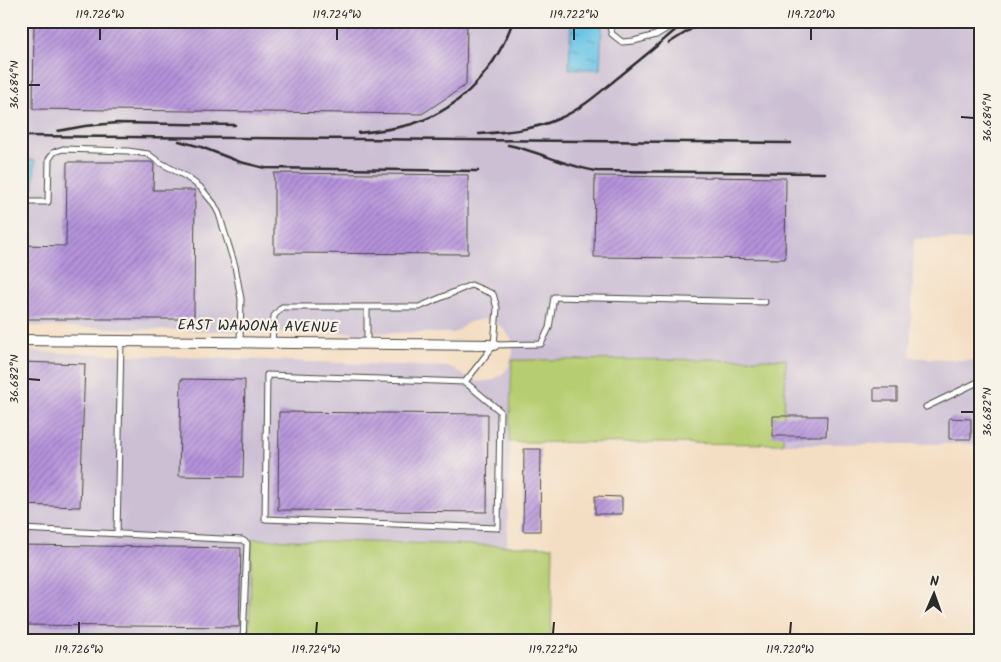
<svg xmlns="http://www.w3.org/2000/svg" width="1001" height="662" font-family="Kalam,sans-serif">
<style>
.industrial{fill:#ccbfd4}
.green{fill:#b6cd71;stroke:#707c4e}
.water{fill:url(#water-ripples);stroke:#4a7888}
.building{fill:url(#building-hatch)}
.lines{fill:none;stroke-linecap:round;stroke-linejoin:round}
.service-casing{stroke:#494642;stroke-width:7}
.minor-casing{stroke:#494642;stroke-width:12}
.service{stroke:#fff;stroke-width:5}
.minor{stroke:#fff;stroke-width:10}
.rail{stroke:#2b2b2b;stroke-width:2.5}
.ticks{fill:none;stroke:#2b2b2b;stroke-width:2}
.labels{text-anchor:middle;dominant-baseline:central;stroke-width:4.5;stroke-linejoin:round;paint-order:stroke}
.street-label{font-size:15px;fill:#2b2b2b;stroke:#f7f3e8}
.neatline{fill:none;stroke:#2b2b2b;stroke-width:2}
.ticks-label{font-size:12px;text-anchor:middle;fill:#2b2b2b}
</style>
<defs>
<pattern id="water-ripples" width="26" height="14" patternUnits="userSpaceOnUse" patternTransform="scale(1.25)"><rect width="26" height="14" fill="#68c4e6"/><path d="M2 4q2-2 4 0t4 0M15 11q2-2 4 0t4 0" fill="none" stroke="#569fbb"/></pattern>
<pattern id="building-hatch" width="6" height="6" patternUnits="userSpaceOnUse" patternTransform="scale(1.25)"><rect width="6" height="6" fill="#b593db"/><path d="M-1 1l2-2M0 6l6-6M5 7l2-2" fill="none" stroke="#9378b2"/></pattern>
</defs>
<rect width="100%" height="100%" fill="#f7f3e8"/>
<filter id="ink" filterUnits="userSpaceOnUse"><feTurbulence type="fractalNoise" baseFrequency=".02" numOctaves="2"/><feDisplacementMap in="SourceGraphic" scale="10" xChannelSelector="R" yChannelSelector="G"/><feConvolveMatrix kernelMatrix="1 2 1 2 8 2 1 2 1" color-interpolation-filters="sRGB"/></filter>
<filter id="wash" filterUnits="userSpaceOnUse"><feTurbulence type="fractalNoise" baseFrequency=".0096" numOctaves="4" result="noise"/><feDisplacementMap in="SourceGraphic" scale="20" xChannelSelector="R" yChannelSelector="G"/><feGaussianBlur stdDeviation="1.12" result="paint"/><feColorMatrix in="noise" values="0 0 0 0 0 0 0 0 0 0 0 0 0 0 0 0 0 1.4 0 .05"/><feComposite in="paint" operator="in"/></filter>
<g filter="url(#wash)">
<rect width="100%" height="100%" fill="#f4dec3"/>
<!-- industrial -->
<path class="industrial" d="M21,21H980V240L914,239L910,357L980,361V444H783L786,359L512,360L507,546L253,539L249,641H21V351L449,367L455,369L466,377L479,382L493,380L505,372L509,366L513,353V346L511,339L503,328L497,323L484,319L470,322L464,325L459,330L453,333H446L253,332L21,326Z"/>
<!-- green -->
<path class="green" d="M786,359L783,444L509,442L512,360Z
M252,539L553,547L551,641H249Z"/>
<!-- water -->
<path class="water" d="M571,21H602L600,69H569Z
M21,160H35L34,187L29,192H21Z"/>
<g id="blocks">
<!-- building -->
<path class="building" d="M34,21H467L466,85L422,114L33,109Z
M67,162H151L154,164L153,190H195L194,319H21V245L66,246Z
M274,173L468,175V254L274,253Z
M595,176L786,178L785,259L594,257Z
M21,362L85,364L80,507L21,505Z
M181,379L245,380L243,477L179,476Z
M874,388H897V401H874Z
M279,412L488,414L487,512L278,510Z
M773,416H827L826,436H773Z
M949,418L971,419V439H949Z
M524,449H541L540,531H523Z
M595,496L622,497V514H595Z
M21,545L241,548L239,627L21,625Z"/>
</g>
</g>
<g filter="url(#ink)">
<use href="#blocks" fill-opacity="0" stroke="#494642" stroke-width="1"/>
<g class="lines">
<!-- service casing -->
<g class="service-casing">
<path id="service" d="M608,21L612,34L622,42L634,41L656,35L679,21
M21,202H48L49,159L54,152L63,149L128,151L148,154L159,162L185,176L200,187L214,204L219,214L235,266L241,299L240,342
M367,307V343
M272,342L274,316L282,307H419L471,285L493,294L497,308L494,345L465,382L267,375L265,519L498,528L500,411L465,382
M494,345L541,344L549,328L554,297L765,302
M926,407L980,381
M21,529L242,540L247,543L243,641
M117,534L121,341"/>
</g>
<!-- minor casing -->
<g class="minor-casing">
<path id="minor" d="M21,340L494,345"/>
</g>
<!-- service -->
<use href="#service" class="service"/>
<!-- minor -->
<use href="#minor" class="minor"/>
<!-- rail -->
<path class="rail" d="M669,43L704,21
M58,131L85,126L117,123L235,125
M358,133C377,131 397,129 415,123C462,108 497,67 513,21
M479,134C506,132 533,130 558,119C580,110 597,95 615,80C639,61 663,41 686,21
M21,136L791,143
M179,141L201,147L240,162L265,168L478,171
M508,145C538,151 565,166 596,171L825,173"/>
</g>
</g>
<!-- ticks -->
<path class="ticks" d="M100,40V28M337,40V28M574,40V28M811,40V28M28,85H40M961,117L974,118M28,379L40,380M961,412H974M79,634V622M316,634L317,622M553,634L554,622M790,634L791,622"/>
<g class="labels">
<!-- street labels -->
<g class="street-label">
<text transform="translate(258 327) rotate(1)">EAST WAWONA AVENUE</text>
</g>
</g>
<!-- margin -->
<rect width="1001" height="662" fill="none" stroke="#f7f3e8" stroke-width="55"/>
<!-- north arrow -->
<g transform="translate(934 594) rotate(2)" stroke="#f7f3e8" stroke-width="4" paint-order="stroke">
<path d="M0-4L9 19L0 12L-9 19Z" fill="#2b2b2b"/>
<text y="-8" font-size="14" font-weight="bold" text-anchor="middle" fill="#2b2b2b">N</text>
</g>
<rect x="28" y="28" width="946" height="606" class="neatline"/>
<g class="ticks-label">
<text x="100" y="18">119.726°W</text>
<text x="337" y="18">119.724°W</text>
<text x="574" y="18">119.722°W</text>
<text x="811" y="18">119.720°W</text>
<text transform="translate(14 85) rotate(-90)" y="4">36.684°N</text>
<text transform="translate(987 118) rotate(-90)" y="4">36.684°N</text>
<text transform="translate(14 379) rotate(-90)" y="4">36.682°N</text>
<text transform="translate(987 412) rotate(-90)" y="4">36.682°N</text>
<text x="79" y="653">119.726°W</text>
<text x="316" y="653">119.724°W</text>
<text x="553" y="653">119.722°W</text>
<text x="790" y="653">119.720°W</text>
</g>
</svg>
